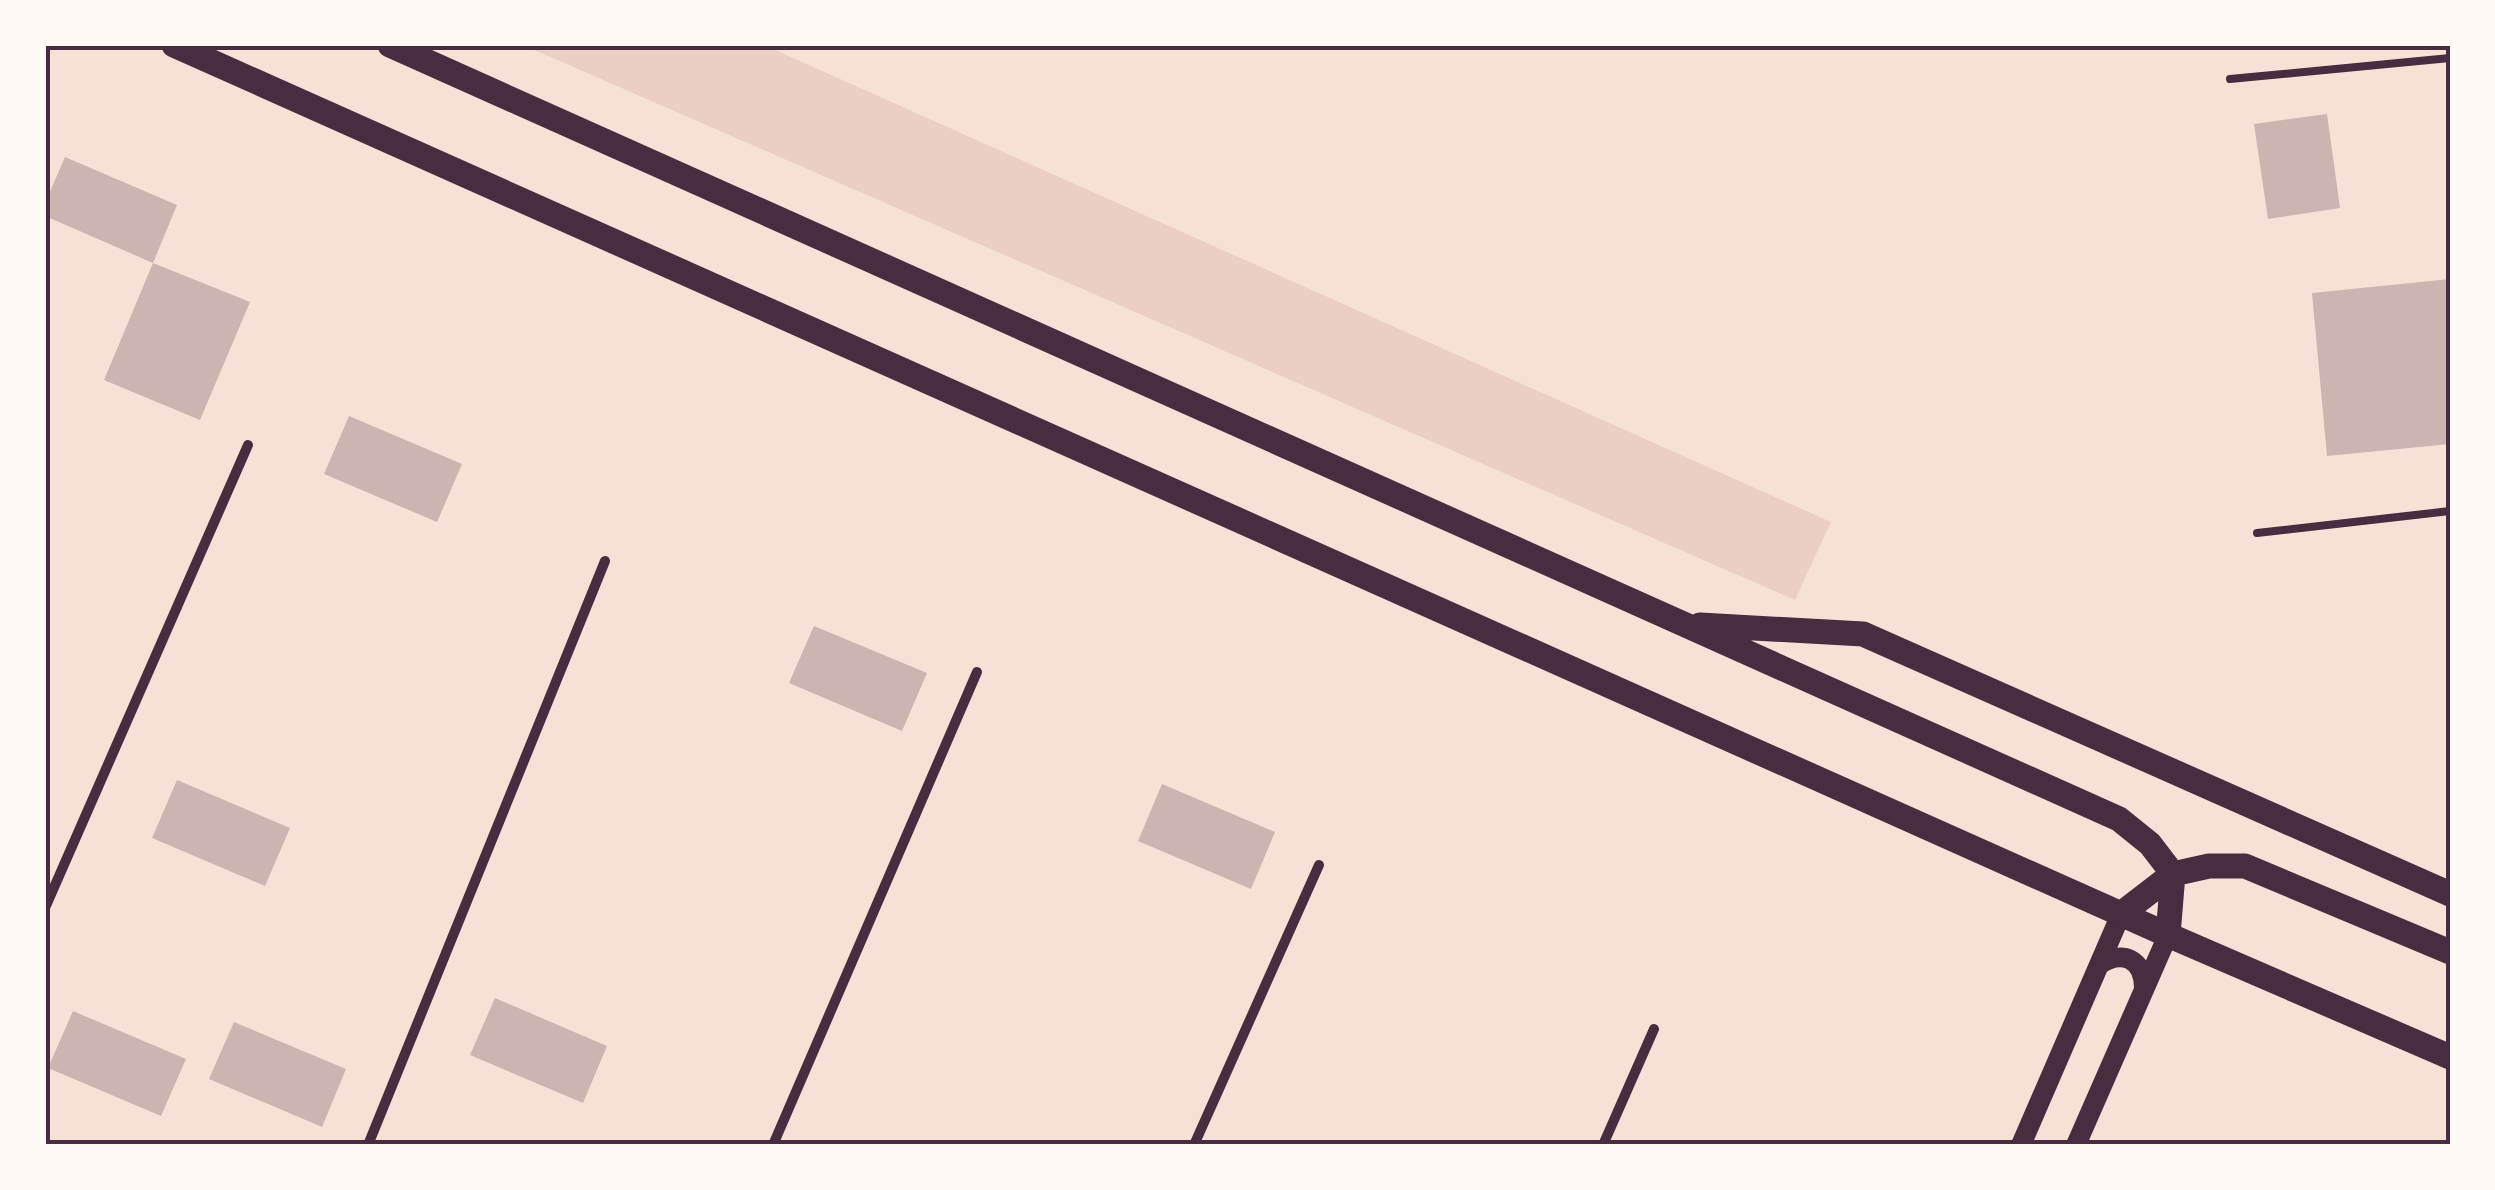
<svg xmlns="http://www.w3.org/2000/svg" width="2495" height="1190" font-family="Helvetica,sans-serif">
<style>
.green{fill:#ebcfc5}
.building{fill:#ccb4b1}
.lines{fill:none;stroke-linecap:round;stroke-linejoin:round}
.service{stroke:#4a2c40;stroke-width:8}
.minor{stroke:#4a2c40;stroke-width:10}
.secondary{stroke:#4a2c40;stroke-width:20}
.primary{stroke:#4a2c40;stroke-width:25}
.neatline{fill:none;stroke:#4a2c40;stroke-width:4}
</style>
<rect width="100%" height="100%" fill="#f7e1d7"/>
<!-- green -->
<path class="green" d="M523,45H764L1831,522L1795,600Z"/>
<!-- building -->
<path class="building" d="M2327,114L2340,208L2268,219L2254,124Z
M65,157L177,205L153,263L45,216V203Z
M153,263L250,302L200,420L104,380Z
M2450,279V444L2327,456L2312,293Z
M349,416L462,464L437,522L324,474Z
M814,626L927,673L902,731L789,683Z
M177,780L290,828L265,886L152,838Z
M1162,784L1275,832L1251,889L1138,841Z
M495,998L607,1046L583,1103L470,1055Z
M73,1011L186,1059L161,1116L48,1068Z
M234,1022L346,1069L322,1127L209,1079Z"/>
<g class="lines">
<!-- service -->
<path class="service" d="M2230,79L2450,58
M2257,533L2450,511"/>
<!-- minor -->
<path class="minor" d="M45,908L248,445
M368,1145L605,561
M773,1145L977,672
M1194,1145L1319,865
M1603,1145L1654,1029"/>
<!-- secondary -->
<path class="secondary" d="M2099,965C2122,949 2144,959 2144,988
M2021,1145L2121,914
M2076,1145L2168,935"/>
<!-- primary -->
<path class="primary" d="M174,45L2168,935L2450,1057
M390,45L2119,819L2150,844L2173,874L2168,935
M1700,625L1863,634L2450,894
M2121,914L2173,874L2209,866H2245L2450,952"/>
</g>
<!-- border -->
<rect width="2495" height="1190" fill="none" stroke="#fffaf5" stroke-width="95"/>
<rect x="48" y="48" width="2400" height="1094" class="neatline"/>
</svg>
